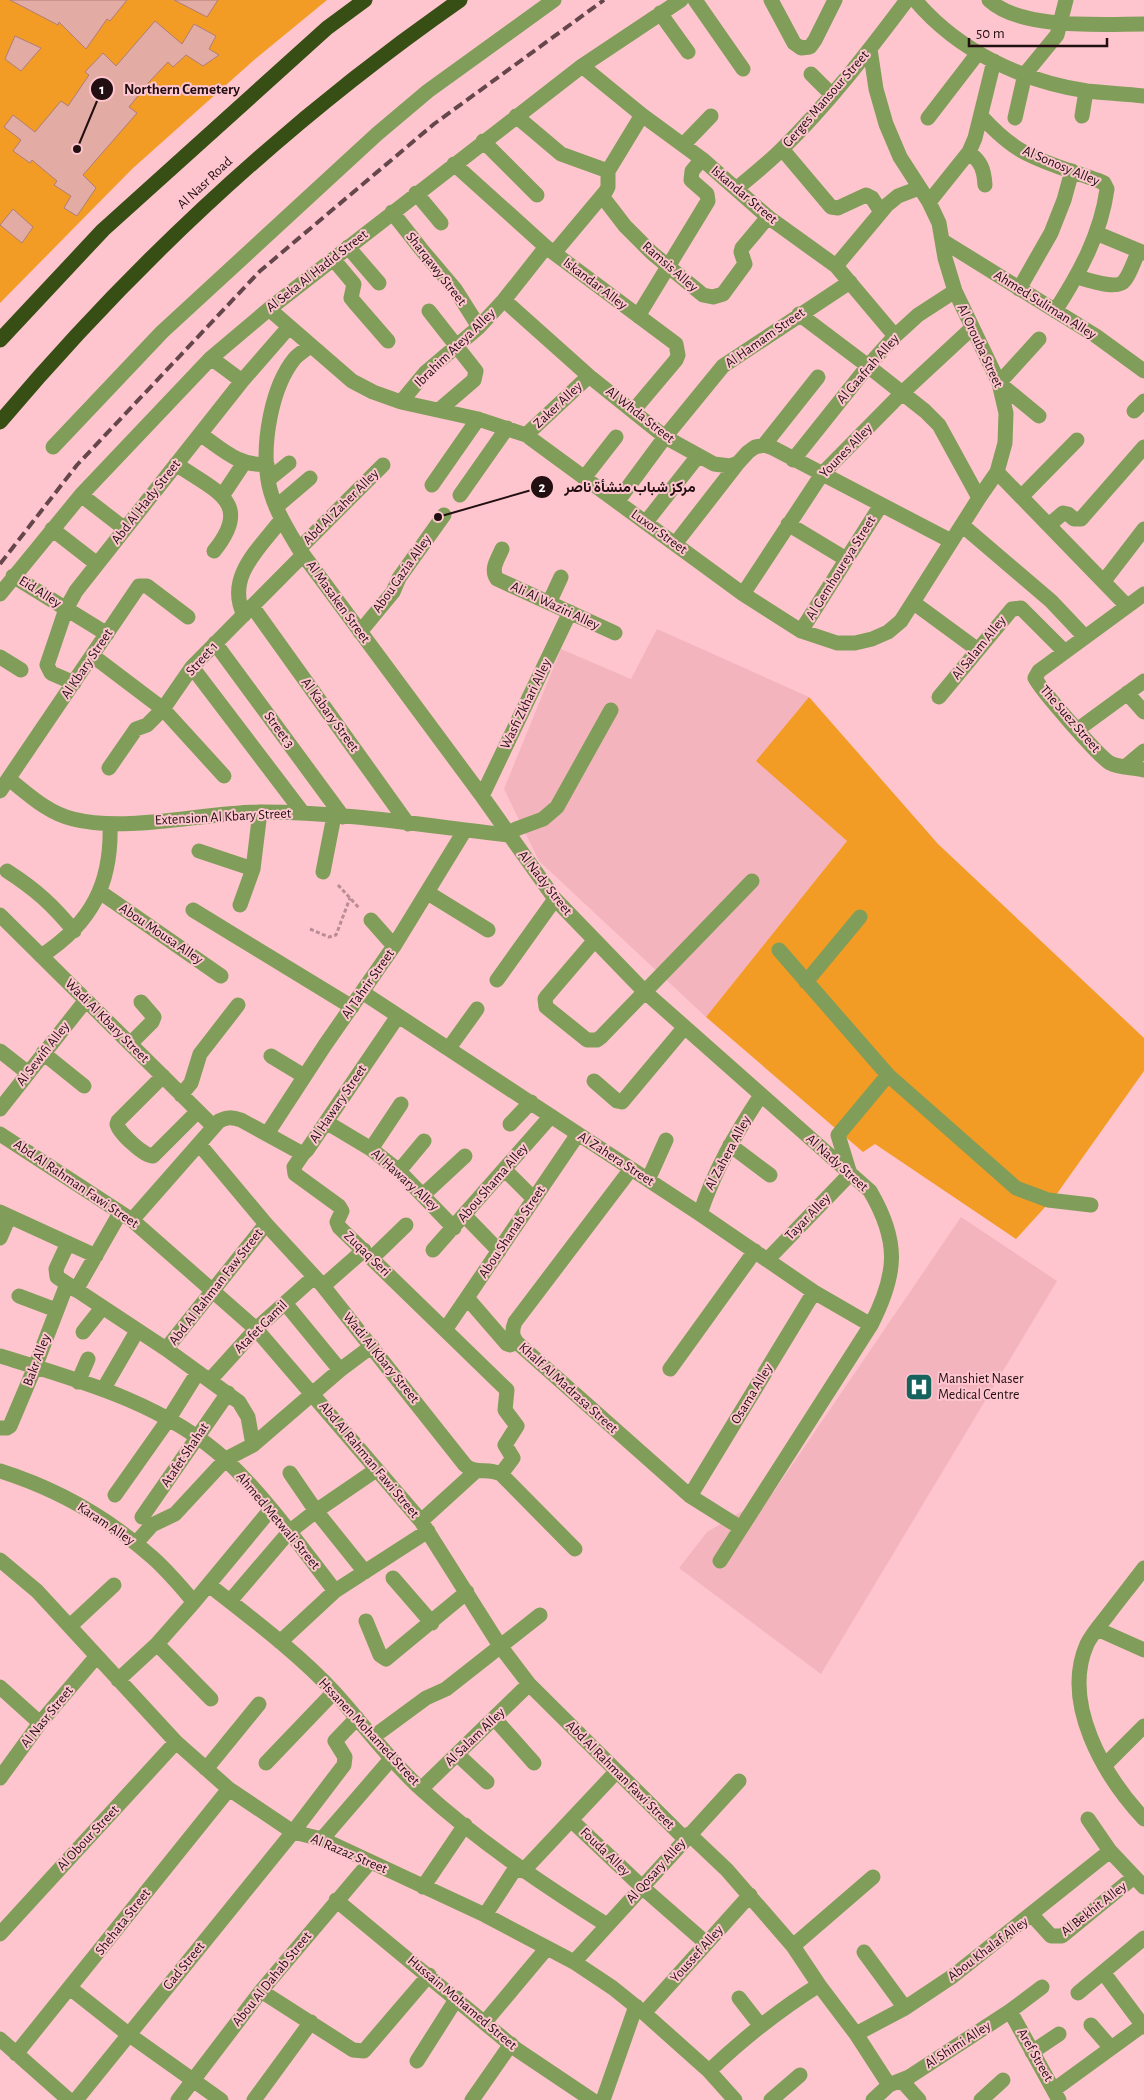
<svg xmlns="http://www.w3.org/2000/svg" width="1144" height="2100" font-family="'Alegreya Sans',Vazirmatn,sans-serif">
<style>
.built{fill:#f3b4be}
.green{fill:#f29c25}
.building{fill:#e2aba3;stroke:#b17d76}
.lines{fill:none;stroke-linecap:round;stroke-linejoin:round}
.path{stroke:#ba8d94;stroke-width:3;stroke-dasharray:4 2.5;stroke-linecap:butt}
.minor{stroke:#809e5a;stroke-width:15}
.highway{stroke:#374e14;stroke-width:15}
.rail{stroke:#65464b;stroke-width:4;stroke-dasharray:10 5;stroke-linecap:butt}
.labels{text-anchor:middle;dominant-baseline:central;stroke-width:4;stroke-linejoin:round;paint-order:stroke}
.street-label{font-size:14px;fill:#220f12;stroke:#fec5ce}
.poi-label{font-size:14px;fill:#220f12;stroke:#fec5ce;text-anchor:start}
.leader{fill:none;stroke:#220f12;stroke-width:2}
.callout-dot{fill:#220f12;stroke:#fec5ce;stroke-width:2}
.mark-label{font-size:15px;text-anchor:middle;font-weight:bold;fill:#fff}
.callout-label{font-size:15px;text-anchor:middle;font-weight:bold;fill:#220f12;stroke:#fec5ce;stroke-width:4;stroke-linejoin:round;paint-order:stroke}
</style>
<rect width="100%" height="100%" fill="#fec5ce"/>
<!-- built -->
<path class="built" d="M657,629L809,697L757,761L847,841L706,1017L539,861L504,789L561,649L631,679Z
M961,1217L1057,1281L821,1674L679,1568L707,1532L773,1493Z"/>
<!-- green -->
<path class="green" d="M0,0H327L254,60L132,169L0,303Z
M809,697L938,844L1144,1038V1071L1056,1195L1016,1239L875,1144L863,1152L706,1017L847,841L756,761Z"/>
<!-- building -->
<path class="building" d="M10,0H127L110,21L107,19L86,49L59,22L58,25Z
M174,0H218L207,17Z
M155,21L182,44L194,24L216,36L209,49L219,55L203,66L186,55L173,67L168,62L150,81L129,107L137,113L83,175L96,188L77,216L64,208L71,196L54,185L57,181L32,160L30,163L13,151L21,140L4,127L13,115L35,132L61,101L68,106L89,75L85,72L103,53L116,66Z
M15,36L41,48L21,71L5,59Z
M13,209L33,227L22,243L0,225Z"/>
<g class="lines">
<!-- path -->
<path class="path" d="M338,885L360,909
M310,929L329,937L336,935L350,898"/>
<!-- minor -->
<path class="minor" d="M695,0L743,69
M771,0L794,43L801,48L810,47L815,40L835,0
M915,0C958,51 1022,81 1087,91C1106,93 1125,94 1144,96
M989,0C1021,30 1102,24 1144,24
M660,13L688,52
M870,49L876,89L886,124L900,157L929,202L939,223L945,258L955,291L999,383L1006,413L1005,443L997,472L1127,606
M582,66L642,115L702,159L768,217L836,266L895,336
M811,74L832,95
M516,116L561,154L608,171
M981,116C993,129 1006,142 1022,151C1045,164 1072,171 1097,180L1104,183L1107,189C1101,234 1079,274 1055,311
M1082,116L1086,91
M928,118L978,53
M1015,118L1025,74L1057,35L1066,0
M483,141L537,195
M683,145L711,116
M782,149L831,207L838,208L866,195L872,198L881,212
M969,152C981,162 984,169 985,185
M454,164L546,247L676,344L678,355L676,360L633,411
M736,189C752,176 768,163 782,149C828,104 868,52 907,0
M416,193L441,223
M602,196L625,226L652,253L703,295L713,297L723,294L745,264L741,252L742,248L768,217
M929,202L969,152L975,138L994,61
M392,212L421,249L455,289L479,327
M1096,233L1144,253
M943,241L1096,336L1144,371
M348,247L379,283
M554,253L606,191L608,187V171L642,115
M333,259L354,284L351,298L355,303L388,341
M836,266L887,205L898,196L919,188
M1077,277C1089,280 1118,291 1125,280C1131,272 1134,260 1139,251
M1019,289L1051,233L1064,200L1072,171
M504,300L589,376L665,437L714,464L730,466L738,463L748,452L755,447L764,445L773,448L951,541
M269,309L352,381L373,392L401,402L478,419L526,435L743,594L801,631L837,643H855L872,639L888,632L901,621L979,498L997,472
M429,311L476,371L474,380L439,410
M799,314L868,366L925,411L939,425L979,498
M638,316L708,201L707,194L691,180L692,171L702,159
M310,346C305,350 299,354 295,358C271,387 262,444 268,480C272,505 286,527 299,549L482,796L555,899L644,991L870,1191C900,1242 897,1274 871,1325L720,1561
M211,358L242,381
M401,402L425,373L479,327L504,300L546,247
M1134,411L1144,401
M1039,416L999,383L1039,339
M200,434C222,449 239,467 267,464
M526,435L589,376
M764,445L818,377
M53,447L162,332L377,134L428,91L554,0
M793,460L868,366L895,336L918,315L955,291
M176,464C215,491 254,502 214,551
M584,478L616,437
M268,480L289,463
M432,485L478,419
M81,495L125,529
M460,495L507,428
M222,496L244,463
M1022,496L1077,440
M617,502L665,437L723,366L850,282
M276,507L310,478
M646,522L698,456
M788,524L846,559
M962,525L1051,601L1085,637
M1049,525L1063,513L1068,514L1074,519H1081L1144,447
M52,529L97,564
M675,544L738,463
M299,549L383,465
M502,549C498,559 490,569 497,579L615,633
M13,576L107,634
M1104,581L1144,529
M0,594L81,495L211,358L269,309L582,66L681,0
M743,594L822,474L902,393L972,328
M1144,594L1039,671L1035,678C1041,690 1099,757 1110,763C1120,768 1133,767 1144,770
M549,603L561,577
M914,603L978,650
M252,606L408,824
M244,615C225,577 260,548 281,520
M801,631L881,505
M360,632L393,592L399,578L444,515
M215,643L343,817
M93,656L163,709L224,776
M0,657L21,670
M192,667L303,813
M74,683L51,673L47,665L66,609L76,591L242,381L289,327
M1127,693L1144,712
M939,697L1012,609L1021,608L1065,652
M1077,730L1144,681
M1125,767L1144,751
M109,768L136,729L147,725L163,709L192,667L303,555
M9,779C29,795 48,813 73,819C129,833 204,812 263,812C344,812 427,826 508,835
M0,791L139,586H147L188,617
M482,796L570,612
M508,835L516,829L543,819L557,807L611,710
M199,851L253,869
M7,871C35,889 53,905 74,931
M323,872L334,816
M100,892L221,976
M428,893L488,930
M240,905L253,869L260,812
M193,910L352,1007
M0,915L214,1127
M371,920L394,946
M594,941L547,996L545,999L546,1007L587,1040H597L601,1037L752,881
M779,950L888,1075L1016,1188L1048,1200L1091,1205
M41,956C92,923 112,883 110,824
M497,980L555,899
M806,982L860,917
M362,992L700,1214L814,1292L871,1325
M130,1044L152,1022L154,1017L141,1002
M449,1048L477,1009
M0,1051L28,1073
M43,1053L84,1086
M271,1056L304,1076
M163,1076L118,1121L117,1124C119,1133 145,1157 153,1156L198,1111
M594,1081L617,1101L622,1102L684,1028
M181,1095L191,1083L200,1054L238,1005
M0,1109L86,1000
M326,1122L371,1149L399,1171L454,1228
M510,1124L531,1102
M0,1134L132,1220L256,1329L421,1521L500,1646L529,1684L685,1839
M267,1134L325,1045L394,946L465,830
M199,1144L266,1224L323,1286L465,1465C476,1475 488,1467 501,1474L575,1549
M730,1145L770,1175
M371,1149L401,1104
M303,1154L294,1167L295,1174L339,1206L342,1211L337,1222L339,1227L507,1390L505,1410L517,1426L505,1445L513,1458L501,1474
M631,1169L515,1322C511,1332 512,1339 521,1346L690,1496L741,1528
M505,1170L534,1199
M399,1171L424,1141
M648,1180L666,1140
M423,1195L465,1156
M0,1212L96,1256
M700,1214C714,1171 736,1133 761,1095
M465,1216L499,1251
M132,1220L219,1121C227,1117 232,1117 241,1120L303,1154L307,1150L398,1016
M0,1238L9,1217
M68,1243L56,1269L57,1277L166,1349L239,1402L248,1417L253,1445
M433,1250L551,1116
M372,1258L406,1225
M767,1260L850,1174L838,1135L888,1075
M323,1286L364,1250
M76,1290L120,1213
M19,1296L56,1310
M468,1299L507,1344L510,1345L516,1342
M285,1303L340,1370
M445,1330L578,1134
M83,1332L102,1308
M166,1349L266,1224
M0,1356C78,1380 164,1403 226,1460C267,1499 301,1547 335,1591
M670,1369L755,1251
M210,1380L256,1329L314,1277
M78,1382L88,1359
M104,1388L137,1331
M0,1428H7L10,1426L35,1367L67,1284
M0,1471C57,1489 108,1518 152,1557C168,1571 181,1587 194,1602
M290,1473L316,1511L365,1572
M115,1495L168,1420L198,1372
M690,1496L814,1292
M142,1517L228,1393
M421,1521L476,1471
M136,1543L152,1525L175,1514L226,1459L253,1445L340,1370L372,1346
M0,1560L37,1591L176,1742L229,1789L293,1832L322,1839L485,1915L574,1962L613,1988L644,2013L709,2071L735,2100
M1144,1568C1132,1584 1119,1600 1107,1616C1100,1625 1092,1634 1087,1644C1061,1703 1104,1776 1144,1819
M393,1578L432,1623
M209,1585C251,1618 299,1654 335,1693C364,1725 389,1760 421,1789C478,1841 542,1884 607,1925
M230,1601L289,1532L316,1511L376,1470
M366,1621L380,1655L386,1659L467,1592
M70,1626L114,1585
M1097,1629L1144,1650
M280,1642L335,1591L428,1531
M157,1644L211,1699
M118,1680L157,1644L194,1602L271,1509
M0,1687L40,1723
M494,1718L534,1763
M373,1737L426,1698L446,1689L540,1615
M457,1754L487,1782
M266,1763L334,1692
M1105,1765L1144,1726
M206,1769L259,1704
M0,1778L40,1723L96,1657
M421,1789L529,1684
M1088,1819L1110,1851L1144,1887
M571,1820L642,1887L706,1943
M689,1834L727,1870L793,1946L819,1985L856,2034L889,2085
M322,1839L391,1759
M523,1871L616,1772
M423,1887L465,1825
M336,1900L516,2049L592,2100
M485,1915L517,1866
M1032,1915L1051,1936H1062L1134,1877
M0,1934L176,1742
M793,1946L873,1877
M864,1952L905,2008
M574,1962L739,1781
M1103,1972L1144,2027
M70,1988L128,2034L221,2100
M261,1991L353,2050L364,2051L429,1975
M1078,1993L1144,1938
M739,1998L760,2025
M1010,2011L1059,2100
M644,2013L750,1895
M485,2022L547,1948
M1091,2025L1111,2048
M856,2034L905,2008L953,1976L1110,1851
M0,2039L69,2100
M1032,2052L1059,2034
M16,2054L229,1789
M417,2061L457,1998
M709,2071C745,2037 777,2011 819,1985
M902,2081L919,2100
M1055,2089L1143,2025
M76,2100L293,1832L344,1765L345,1757L335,1741L357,1718
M178,2100L261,1991L370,1862
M254,2100L311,2022
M472,2100L511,2044
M603,2100L636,2006
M771,2100L800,2075
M873,2100L889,2085L909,2077L1010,2011L1042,1987
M981,2100L1003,2080"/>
<!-- highway -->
<path class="highway" d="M0,340L103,230L327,28L365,0
M0,422C135,262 288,120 460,0"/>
<!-- rail -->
<path class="rail" d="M0,564L77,465L260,271L434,124L604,0"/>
</g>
<!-- icons -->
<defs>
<g id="hospital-square" transform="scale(1.4375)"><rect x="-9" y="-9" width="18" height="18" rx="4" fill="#16635e" stroke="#fec5ce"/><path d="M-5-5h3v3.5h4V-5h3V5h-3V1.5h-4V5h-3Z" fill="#fff"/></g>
</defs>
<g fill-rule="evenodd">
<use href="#hospital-square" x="919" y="1387"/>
</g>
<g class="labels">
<!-- street labels -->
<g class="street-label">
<text transform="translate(826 99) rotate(-49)">Gerges Mansour Street</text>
<text transform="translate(1061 166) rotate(23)">Al Sonosy Alley</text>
<text transform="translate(205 183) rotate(-43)">Al Nasr Road</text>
<text transform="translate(744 195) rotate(40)">Iskandar Street</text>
<text transform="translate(670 267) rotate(41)">Ramsis Alley</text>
<text transform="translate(436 269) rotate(52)">Sharqawy Street</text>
<text transform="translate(317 271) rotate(-38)">Al Seka Al Hadid Street</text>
<text transform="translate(595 284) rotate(37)">Iskandar Alley</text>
<text transform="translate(1045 305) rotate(32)">Ahmed Suliman Alley</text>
<text transform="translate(765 338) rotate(-35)">Al Hamam Street</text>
<text transform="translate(980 346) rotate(65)">Al Orouba Street</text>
<text transform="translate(455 348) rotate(-44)">Ibrahim Ateya Alley</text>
<text transform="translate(868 369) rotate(-49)">Al Gaafrah Alley</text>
<text transform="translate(558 405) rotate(-43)">Zaker Alley</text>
<text transform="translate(640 415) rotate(38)">Al Whda Street</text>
<text transform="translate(846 451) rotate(-46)">Younes Alley</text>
<text transform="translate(146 502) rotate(-52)">Abd Al Hady Street</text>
<text transform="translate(341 507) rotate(-45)">Abd Al Zaher Alley</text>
<text transform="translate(659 532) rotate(36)">Luxor Street</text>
<text transform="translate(841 568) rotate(-58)">Al Gemhoureya Street</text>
<text transform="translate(402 574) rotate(-55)">Abou Gazia Alley</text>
<text transform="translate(40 592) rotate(32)">Eid Alley</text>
<text transform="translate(338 602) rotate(54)">Al Masaken Street</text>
<text transform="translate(555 606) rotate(25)">Ali Al Waziri Alley</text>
<text transform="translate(979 648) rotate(-51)">Al Salam Alley</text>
<text transform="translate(202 659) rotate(-48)">Street 1</text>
<text transform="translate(87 664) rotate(-56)">Al Kbary Street</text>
<text transform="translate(526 704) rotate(-64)">Wasfi Zkhari Alley</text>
<text transform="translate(330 715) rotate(54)">Al Kabary Street</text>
<text transform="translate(1070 719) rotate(49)">The Suez Street</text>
<text transform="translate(279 730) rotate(54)">Street 3</text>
<text transform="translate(223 817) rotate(-3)">Extension Al Kbary Street</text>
<text transform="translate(545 883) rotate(52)">Al Nady Street</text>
<text transform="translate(161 934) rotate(34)">Abou Mousa Alley</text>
<text transform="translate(368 984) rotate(-55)">Al Tahrir Street</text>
<text transform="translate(107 1021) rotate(45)">Wadi Al Kbary Street</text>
<text transform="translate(43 1054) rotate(-52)">Al Sewifi Alley</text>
<text transform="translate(338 1104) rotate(-56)">Al Hawary Street</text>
<text transform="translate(728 1153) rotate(-62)">Al Zahera Alley</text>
<text transform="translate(616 1159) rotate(33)">Al Zahera Street</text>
<text transform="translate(837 1163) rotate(42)">Al Nady Street</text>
<text transform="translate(405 1180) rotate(42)">Al Hawary Alley</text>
<text transform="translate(493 1183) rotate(-49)">Abou Shama Alley</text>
<text transform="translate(76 1184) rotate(34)">Abd Al Rahman Fawi Street</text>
<text transform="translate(808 1217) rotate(-46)">Tayar Alley</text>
<text transform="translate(512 1232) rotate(-56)">Abou Shanab Street</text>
<text transform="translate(367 1254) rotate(44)">Zuqaq Seri</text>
<text transform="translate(216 1287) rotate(-52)">Abd Al Rahman Faw Street</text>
<text transform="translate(261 1327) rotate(-45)">Atafet Gamil</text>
<text transform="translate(381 1358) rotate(51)">Wadi Al Kbary Street</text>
<text transform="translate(37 1360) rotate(-69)">Bakr Alley</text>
<text transform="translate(568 1388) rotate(42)">Khalf Al Madrasa Street</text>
<text transform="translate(752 1394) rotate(-59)">Osama Alley</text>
<text transform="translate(185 1455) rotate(-56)">Atafet Shahat</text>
<text transform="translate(369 1460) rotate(50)">Abd Al Rahman Fawi Street</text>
<text transform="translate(278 1521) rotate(50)">Ahmed Metwali Street</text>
<text transform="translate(106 1524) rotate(34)">Karam Alley</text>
<text transform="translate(47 1717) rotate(-51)">Al Nasr Street</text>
<text transform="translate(369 1732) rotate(47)">Hssanen Mohamed Street</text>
<text transform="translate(475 1737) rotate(-44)">Al Salam Alley</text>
<text transform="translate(620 1775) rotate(45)">Abd Al Rahman Fawi Street</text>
<text transform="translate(88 1838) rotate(-47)">Al Obour Street</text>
<text transform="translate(605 1852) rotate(44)">Fouda Alley</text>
<text transform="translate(349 1854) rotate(23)">Al Razaz Street</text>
<text transform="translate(656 1871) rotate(-48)">Al Qosary Alley</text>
<text transform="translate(1094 1909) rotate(-38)">Al Bekhit Alley</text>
<text transform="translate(123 1922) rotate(-52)">Shehata Street</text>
<text transform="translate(988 1949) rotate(-37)">Abou Khalaf Alley</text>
<text transform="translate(697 1954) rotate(-48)">Youssef Alley</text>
<text transform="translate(184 1966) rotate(-51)">Gad Street</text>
<text transform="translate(272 1979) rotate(-51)">Abou Al Dahab Street</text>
<text transform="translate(462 2003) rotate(40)">Hussain Mohamed Street</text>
<text transform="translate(958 2045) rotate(-33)">Al Shimi Alley</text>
<text transform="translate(1035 2055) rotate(60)">Aref Street</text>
</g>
<!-- poi labels -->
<g class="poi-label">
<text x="938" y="1379">Manshiet Naser<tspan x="938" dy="16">Medical Centre</tspan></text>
</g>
</g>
<!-- callouts -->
<path class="leader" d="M77 149L102 89M438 517L542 487"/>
<g class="callout-dot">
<circle cx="77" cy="149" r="5"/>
<circle cx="438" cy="517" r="5"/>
<circle cx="102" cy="89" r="12"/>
<circle cx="542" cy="487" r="12"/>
</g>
<g class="mark-label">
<text x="102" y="94">1</text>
<text x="542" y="492">2</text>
</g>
<g class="callout-label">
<text x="182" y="94">Northern Cemetery</text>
<text x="630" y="492">مركز شباب منشأة ناصر</text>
</g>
<!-- scale -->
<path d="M969 38v8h138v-8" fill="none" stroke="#220f12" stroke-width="2.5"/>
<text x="976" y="38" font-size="15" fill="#220f12" stroke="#fec5ce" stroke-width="4" paint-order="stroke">50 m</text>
</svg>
